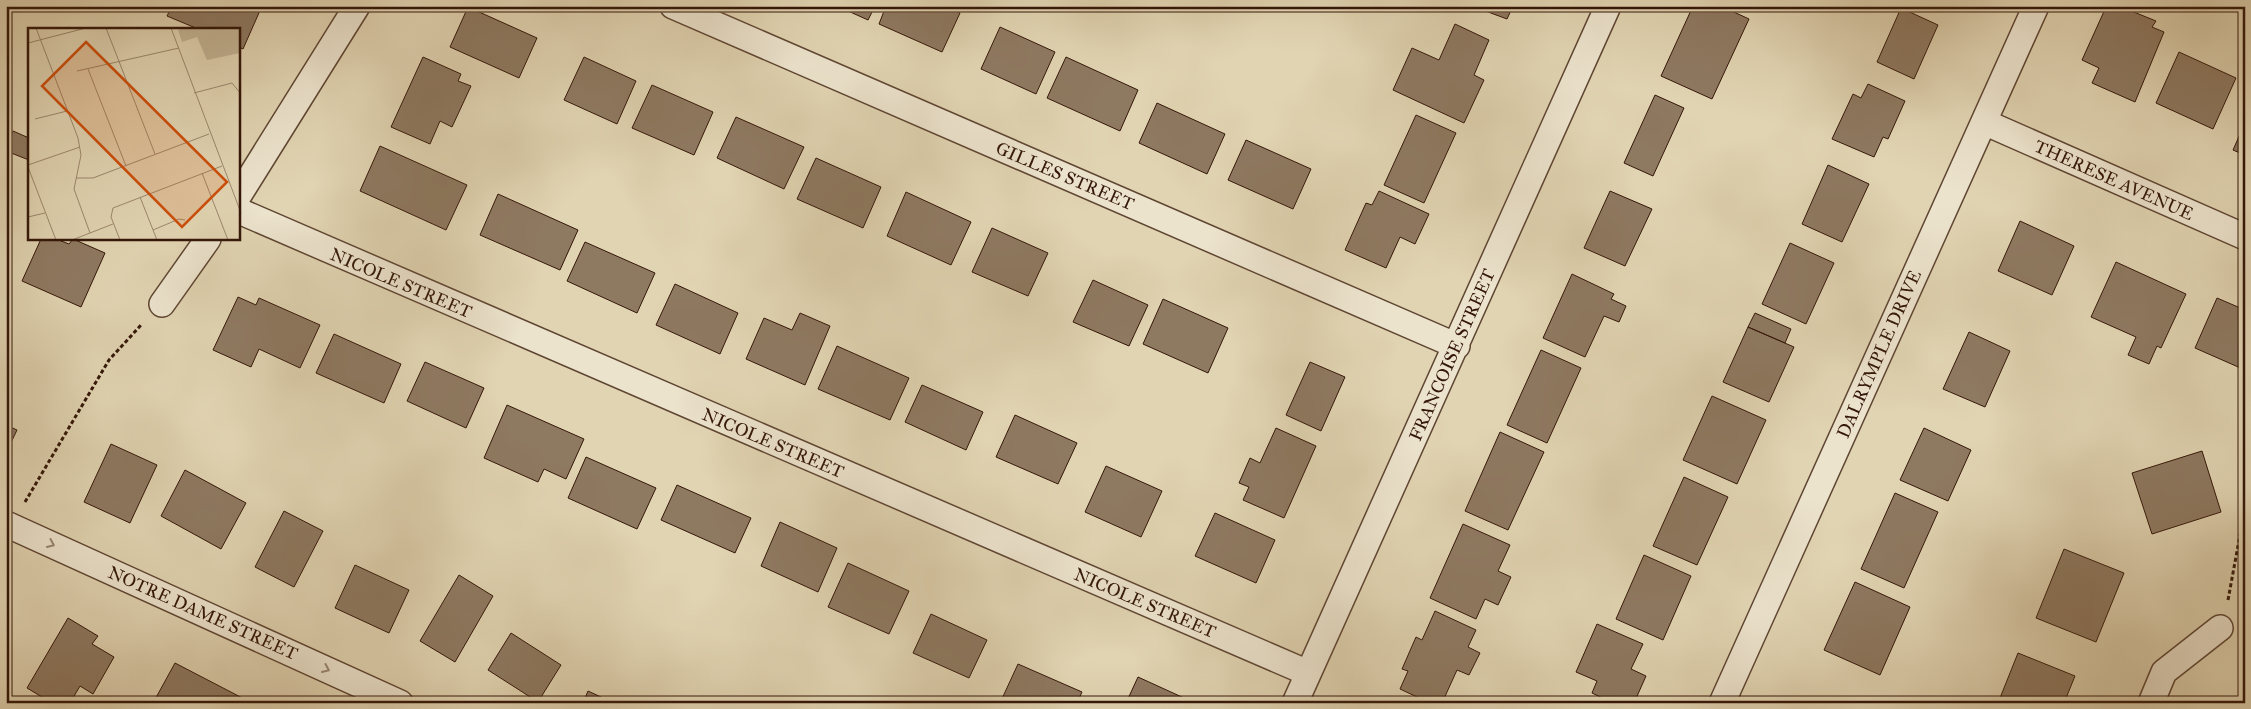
<svg xmlns="http://www.w3.org/2000/svg" width="2251" height="709" font-family="'IM FELL Great Primer',serif">
<style>
.building{fill:#8e7961;stroke:#341709}
.lines{fill:none;stroke-linecap:round;stroke-linejoin:round}
.street-casing{stroke:#5f4633;stroke-width:28}
.path{stroke:#341709;stroke-width:3;stroke-dasharray:4 2.5;stroke-linecap:butt}
.street{stroke:#ece3cd;stroke-width:25}
.oneway{stroke:#998775}
.labels{text-anchor:middle;dominant-baseline:central;stroke-width:4;stroke-linejoin:round;paint-order:stroke}
.street-label{font-size:18px;fill:#341709;stroke:#ece3cd}
.inset-road{fill:none;stroke:#9c886e;stroke-width:1}
.view{fill:#cd4f0c;fill-opacity:0.15;stroke:#cd4f0c;stroke-width:2.5}
.inset-edge{fill:none;stroke:#341709;stroke-width:2.5}
</style>
<rect width="100%" height="100%" fill="#e1d4b2"/>
<filter id="stains"><feTurbulence type="fractalNoise" baseFrequency=".004" numOctaves="4"/><feColorMatrix values="0 0 0 0 .2 0 0 0 0 .09 0 0 0 0 .02 0 0 0 .5 -.17"/></filter>
<radialGradient id="worn" r=".72"><stop offset=".6" stop-color="#630" stop-opacity="0"/><stop offset="1" stop-color="#630" stop-opacity=".3"/></radialGradient>
<!-- building -->
<path class="building" d="M172,6H262L243,49L239,47V29H198L167,16Z
M837,6H875L868,20Z
M886,6H946L960,13L942,52L879,24Z
M1472,6H1513L1507,19Z
M1693,6H1721L1749,19L1712,99L1661,76Z
M2119,6L2156,21L2152,27L2164,32L2135,102L2092,83L2099,68L2082,60L2106,7L2117,11Z
M468,7L537,38L519,78L450,47Z
M1901,8L1938,25L1914,79L1877,62Z
M1455,24L1489,40L1474,75L1484,80L1464,123L1393,90L1412,48L1439,60Z
M1000,27L1055,52L1036,94L981,69Z
M2179,52L2236,78L2213,129L2156,103Z
M423,57L461,74L458,81L471,86L452,127L440,121L430,144L391,127Z
M584,57L636,81L617,124L564,100Z
M1066,57L1138,90L1120,131L1047,98Z
M1868,84L1905,101L1888,139L1883,137L1874,157L1832,139L1853,94L1861,98Z
M652,85L713,112L694,155L632,128Z
M1655,95L1684,108L1653,176L1624,163Z
M1157,103L1225,134L1207,174L1139,143Z
M1416,115L1456,133L1424,203L1384,185Z
M736,117L804,147L784,189L717,158Z
M2245,123V155L2233,150Z
M13,131L29,138V160L6,151Z
M1246,140L1311,169L1293,209L1228,180Z
M380,146L467,185L446,230L360,191Z
M816,158L881,187L863,228L797,199Z
M1828,165L1869,184L1842,242L1802,224Z
M1379,191L1429,214L1415,244L1400,237L1386,268L1345,250L1366,203L1372,205Z
M1610,191L1652,209L1625,266L1584,248Z
M906,192L971,222L951,265L887,236Z
M498,194L578,230L560,270L480,235Z
M2020,221L2074,246L2052,295L1998,271Z
M992,228L1048,253L1028,296L972,272Z
M41,239H56L69,244L73,239L105,253L81,307L22,281Z
M585,242L655,273L637,313L567,281Z
M1790,243L1834,263L1806,324L1762,304Z
M2116,262L2186,294L2161,348L2157,346L2149,364L2128,355L2136,337L2091,317Z
M1572,274L1614,294L1611,299L1626,306L1619,322L1604,316L1585,357L1543,338Z
M1093,280L1148,305L1129,346L1073,322Z
M675,284L738,313L720,354L656,325Z
M238,297L256,305L259,298L320,325L300,368L259,349L251,367L213,350Z
M2217,298L2245,310V370L2195,348Z
M1163,299L1228,328L1208,373L1143,344Z
M800,313L830,326L805,385L746,359L764,318L792,330Z
M1755,313L1791,329L1785,343L1748,327Z
M1748,327L1794,347L1769,402L1723,382Z
M1969,332L2010,351L1985,407L1943,389Z
M334,334L401,364L384,403L316,373Z
M837,346L909,378L890,420L818,389Z
M1541,350L1581,368L1547,443L1507,425Z
M425,362L484,388L466,428L407,401Z
M1310,362L1345,377L1321,431L1286,415Z
M922,385L983,412L966,450L905,422Z
M1712,396L1766,420L1737,484L1683,460Z
M507,405L584,439L566,479L544,469L538,482L484,458Z
M1015,415L1077,443L1058,484L996,457Z
M6,425L17,430L6,453Z
M1276,428L1316,446L1284,518L1243,500L1249,487L1239,483L1250,458L1260,463Z
M1924,428L1971,450L1948,501L1900,480Z
M1500,432L1544,452L1508,530L1465,511Z
M111,444L157,465L130,523L84,502Z
M2202,451L2221,512L2152,534L2132,473Z
M586,457L656,488L637,529L568,498Z
M1106,466L1162,491L1141,537L1085,512Z
M185,470L246,503L221,549L161,516Z
M1684,477L1728,497L1697,565L1653,546Z
M677,485L751,518L735,553L661,520Z
M1895,493L1938,512L1904,588L1861,569Z
M284,511L323,531L294,587L255,567Z
M1215,513L1275,540L1256,583L1195,556Z
M780,522L837,548L818,592L761,566Z
M1463,524L1510,545L1498,571L1511,577L1498,605L1485,599L1476,619L1430,598Z
M2064,549L2124,573L2096,642L2036,618Z
M1644,555L1691,576L1663,640L1616,619Z
M848,563L909,591L889,634L828,607Z
M355,565L409,590L389,633L335,608Z
M459,575L493,596L455,662L420,641Z
M1855,582L1910,607L1880,675L1824,650Z
M1435,611L1476,630L1468,647L1480,653L1469,675L1457,670L1442,703H1430L1400,689L1408,671L1402,669L1416,637L1422,640Z
M931,614L987,640L969,678L913,653Z
M68,618L98,636L92,644L114,657L93,694L80,686L70,703H52L27,688Z
M1597,624L1643,644L1631,669L1646,676L1634,703H1613L1592,693L1597,681L1576,672Z
M511,633L561,665L538,702L488,670Z
M2018,653L2075,676L2064,703H1998Z
M175,663L252,703H153Z
M1018,664L1082,692L1077,703H1000Z
M1138,677L1195,703H1126Z
M588,691L614,703H583Z
M680,698L688,703H677Z"/>
<g class="lines">
<!-- street casing -->
<g class="street-casing">
<path id="street" d="M673,6L1457,346
M1984,122L2245,237
M239,195L357,6
M239,211L1308,673
M162,304L208,239
M6,524L400,703
M1295,703L1608,6
M1722,703L2036,6
M2151,703L2164,672L2220,628"/>
</g>
<!-- path -->
<path class="path" d="M25,502L109,360L142,324
M2228,600L2245,508"/>
<!-- street -->
<use href="#street" class="street"/>
</g>
<!-- one-way arrows -->
<defs><path id="oneway-chevron" d="M-2-3.5L2.5 0L-2 3.5" fill="none" stroke-width="1.6" stroke-linecap="round" stroke-linejoin="round" transform="scale(1.25)"/></defs>
<g class="oneway">
<use href="#oneway-chevron" transform="translate(51 544) rotate(24)"/>
<use href="#oneway-chevron" transform="translate(326 669) rotate(24)"/>
</g>
<g class="labels">
<!-- street labels -->
<g class="street-label">
<text transform="translate(1065 176) rotate(23)">GILLES STREET</text>
<text transform="translate(2114 180) rotate(24)">THERESE AVENUE</text>
<text transform="translate(401 283) rotate(23)">NICOLE STREET</text>
<text transform="translate(1879 354) rotate(-66)">DALRYMPLE DRIVE</text>
<text transform="translate(1452 355) rotate(-66)">FRANCOISE STREET</text>
<text transform="translate(773 443) rotate(23)">NICOLE STREET</text>
<text transform="translate(1145 603) rotate(23)">NICOLE STREET</text>
<text transform="translate(203 613) rotate(24)">NOTRE DAME STREET</text>
</g>
</g>
<!-- overview -->
<g transform="translate(28 28)">
<rect width="212" height="212" fill="#e1d4b2"/>
<path d="M155,0H212V25L179,32L169,9L154,14L150,2Z" fill="#c4b495"/>
<path class="inset-road" d="M8,0L50,110L53,127L46,161L62,205M78,0L127,126M143,0L213,185M0,15L58,0M60,41L98,138M49,43L151,20M166,65L204,55L213,66M7,91L39,83M0,137L52,119M0,139L28,212M174,145L200,212M48,150H65L181,106M112,169L129,212M0,189L17,185M125,202L151,191L157,192M44,212L85,196M92,212L83,189L85,180L194,138"/>
<path class="view" d="M58,14L199,154L154,199L14,58Z"/>
<rect width="212" height="212" class="inset-edge"/>
</g>
<!-- margin -->
<rect width="2251" height="709" fill="none" stroke="#e1d4b2" stroke-width="25"/>
<rect x="8" y="8" width="2236" height="694" fill="none" stroke="#341709" stroke-width="2.5"/>
<rect x="12" y="12" width="2226" height="684" fill="none" stroke="#341709"/>
<rect width="100%" height="100%" filter="url(#stains)"/>
<rect width="100%" height="100%" fill="url(#worn)"/>
</svg>
